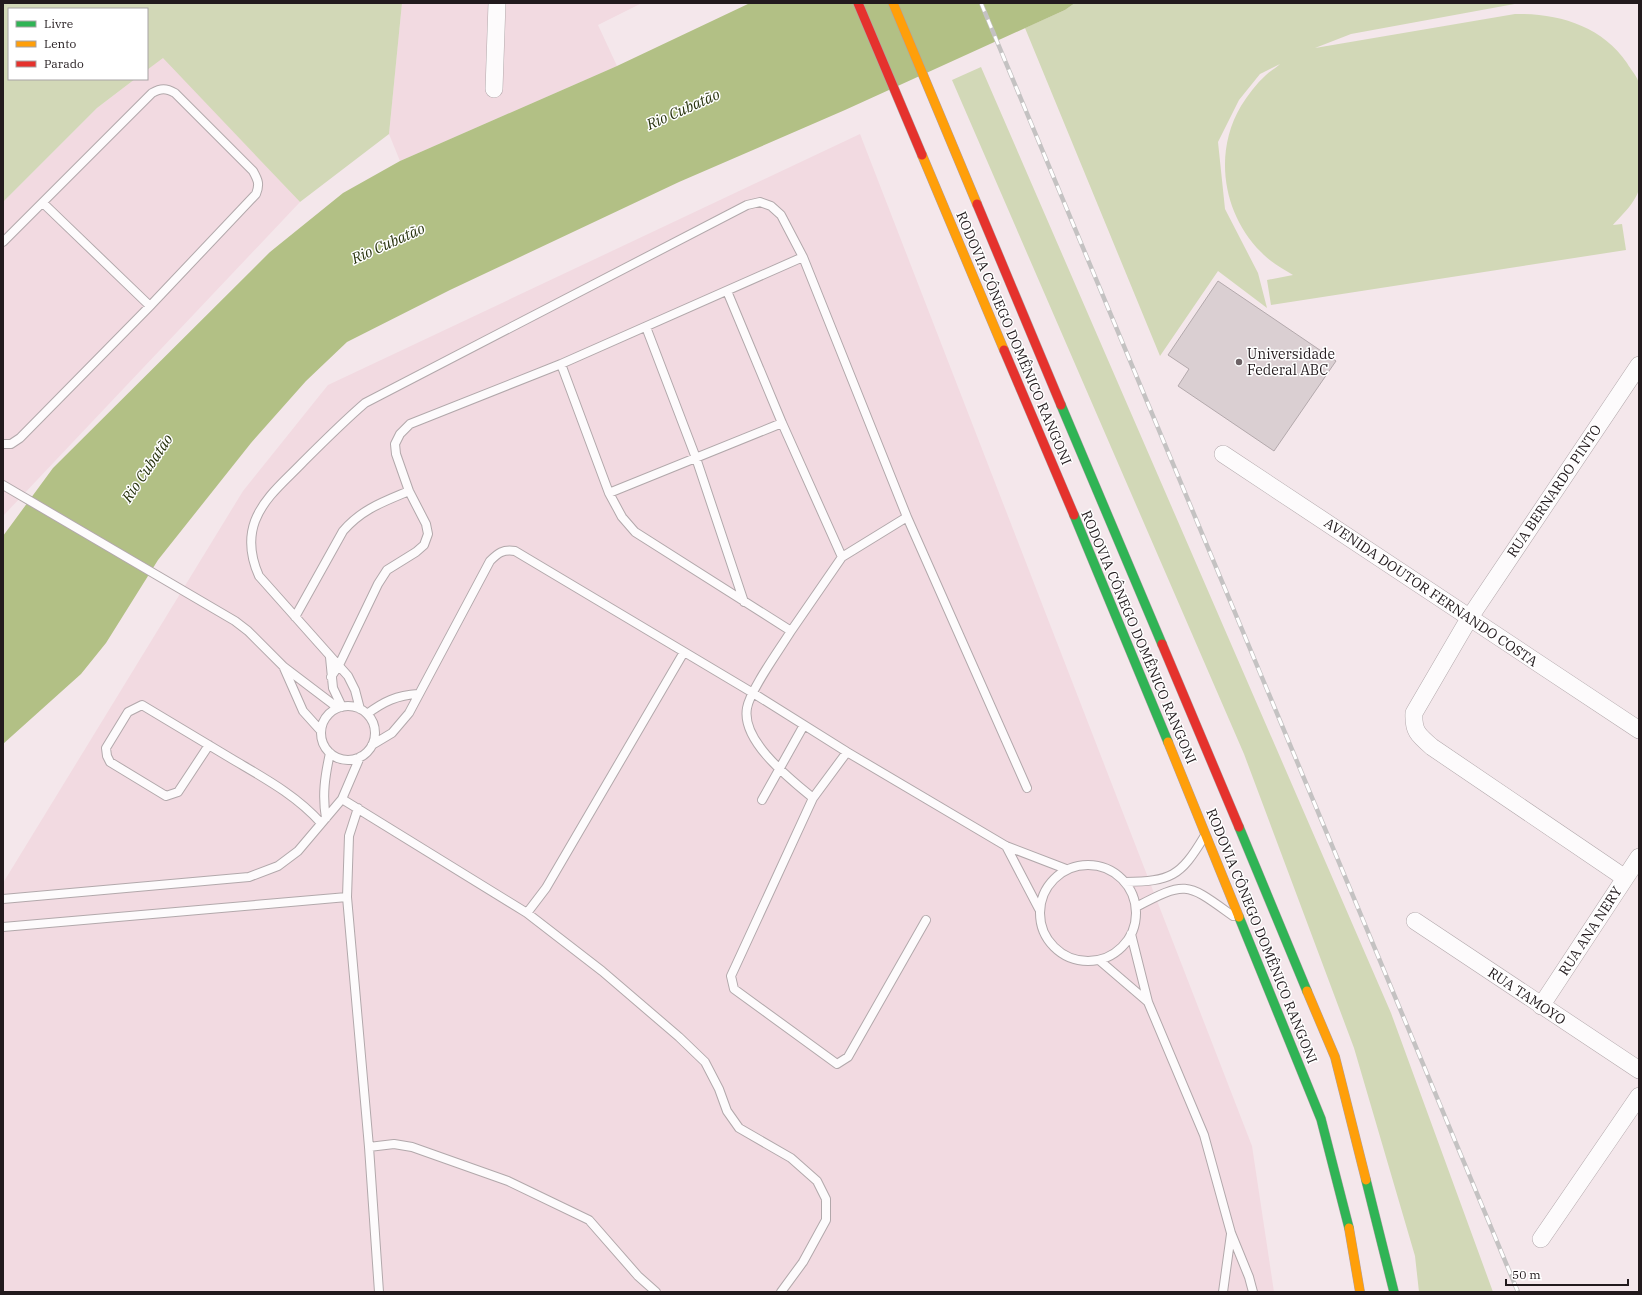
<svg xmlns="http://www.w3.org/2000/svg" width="1642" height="1295" font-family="'IBM Plex Serif',serif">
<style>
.built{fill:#f2dae1}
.green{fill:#d2d8b7}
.water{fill:#b2c085}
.building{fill:#dacfd2;stroke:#b3a9ac}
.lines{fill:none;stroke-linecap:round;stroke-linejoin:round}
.lane-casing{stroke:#b2a8ab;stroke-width:10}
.street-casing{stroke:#b2a8ab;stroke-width:18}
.fast-casing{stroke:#afa0a5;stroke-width:10}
.slow-casing{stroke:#afa0a5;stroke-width:10}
.jam-casing{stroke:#afa0a5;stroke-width:10}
.lane{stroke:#fdfbfc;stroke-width:8}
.street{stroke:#fdfbfc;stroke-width:17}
.fast{stroke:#30b455;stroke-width:9}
.slow{stroke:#ff9f0a;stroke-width:9}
.jam{stroke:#e5322d;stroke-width:9}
.rail-casing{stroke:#c4c2c2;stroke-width:4.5}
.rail{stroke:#fff;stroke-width:3;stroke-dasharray:9;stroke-linecap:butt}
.poi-dot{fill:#6c6265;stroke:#fff;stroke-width:1.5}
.labels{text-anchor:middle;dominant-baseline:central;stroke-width:3;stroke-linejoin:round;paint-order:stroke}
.street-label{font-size:14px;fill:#221a1d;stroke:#fff}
.poi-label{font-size:14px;fill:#221a1d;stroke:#fff;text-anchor:start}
.water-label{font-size:15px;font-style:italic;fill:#26310c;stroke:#fff}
</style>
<rect width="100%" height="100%" fill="#f4e7eb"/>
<!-- built -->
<path class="built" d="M402,3H642L598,25L617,66L400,161L389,134Z
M163,57L300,202L3,516V202L97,108L135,79H147V70Z
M860,134L1252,1146L1274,1292H3V883L243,491L328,385Z"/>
<!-- green -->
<path class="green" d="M3,3H402L389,134L300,202L163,58L147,70V9H9V79H135L97,108L3,202Z
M1075,3H1520L1351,34L1315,48L1515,14C1558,13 1602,26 1627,63C1631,70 1638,77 1639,84C1641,102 1639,122 1639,139C1639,155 1641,173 1639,188C1637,201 1622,215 1613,225L1622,224L1626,250L1271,305L1267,280L1293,275C1282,268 1270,262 1261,252C1223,214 1213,153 1241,106C1248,95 1256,84 1266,75C1270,71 1276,68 1280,64L1260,74L1239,100L1218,142L1225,209L1258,273L1267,308L1218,271L1160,356L1025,28L1065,10Z
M981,67L1391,1013L1493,1292H1419L1415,1256L1354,1048L1244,754L952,80Z"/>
<!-- water -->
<path class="water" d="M750,3H1075L1065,10L845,110L679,182L450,290L347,342L306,381L251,443L158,560L106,643L81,674L3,744V536L53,468L270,252L343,193L400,161L617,66Z"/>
<!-- building -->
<path class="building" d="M1218,281L1336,361L1274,451L1178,386L1189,369L1168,355Z"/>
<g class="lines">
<!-- lane casing -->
<g class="lane-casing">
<path id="lane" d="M43,203L150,306
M3,242L152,93C161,88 166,88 175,93L253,171C258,180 260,184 256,194L150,306L20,438L11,444H3
M727,291L782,423L842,557
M646,327L696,458L744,602
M561,364L803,257
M3,485L235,621L248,631L284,667L338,708
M609,493L782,423
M907,517L1027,788
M295,617L343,531C362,509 383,502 409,491
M330,657L333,688L342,707
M284,668L303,711L321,731
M331,677L339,665L378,584L387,570L416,552L424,545L428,534L426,524L409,491L396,454L395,444L400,434L410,424L561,364L609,493L622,517L635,532L791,631C780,649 750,690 747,708C741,741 790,779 813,798
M321 733a27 27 0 1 1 54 0a27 27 0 1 1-54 0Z
M360,709L355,690L348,676L259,576C251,558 248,540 255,521C264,497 286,480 303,462C323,442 343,422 365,403L747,205L760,202L771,206L781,215L803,257L907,517L842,557L791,631
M367,714C383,702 397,695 418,694
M209,745L178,792L166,796L110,762L107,756L106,748L128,712L142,705C172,723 202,741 232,759C264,778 296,795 321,823
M372,745L392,733L409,713L490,561C498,553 503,549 515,551L753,693L847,752L1006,846L1066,869
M847,752L813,798L731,976L734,989L837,1064L848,1057L926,920
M342,799L527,913L546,888L684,652
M762,800L804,725
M358,808L349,836L347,897L369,1147L379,1292
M326,818C322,795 325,776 330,753
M1006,846L1039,909
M1040 913a48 48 0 1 1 96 0a48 48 0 1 1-96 0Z
M1125,882C1171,881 1180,877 1204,837
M3,899L249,877L278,866L298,851L342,799L360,757
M1136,907C1187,880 1187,883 1233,916
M527,913L602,971L679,1037L705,1062L719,1089L727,1111L739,1128L791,1158L817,1181L826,1199V1220L803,1262L781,1292
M3,927L347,897
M1131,934L1148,1002L1204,1135L1231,1233L1249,1277L1253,1292
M1099,960L1148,1002
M369,1147L394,1144L412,1147L508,1181L589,1220L638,1276L656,1292
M1223,1292L1231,1234"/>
</g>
<!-- street casing -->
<g class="street-casing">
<path id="street" d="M494,89L497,3
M1223,454L1639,730
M1625,878L1432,747C1418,735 1413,731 1414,713L1470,617L1639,365
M1415,921L1639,1070
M1541,1006L1639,857
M1541,1239L1639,1096"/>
</g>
<!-- fast casing -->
<g class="fast-casing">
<path id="fast" d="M1061,405L1162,644
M1074,515L1168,742
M1239,827L1307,991
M1239,917L1321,1119L1349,1228
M1366,1180L1394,1292"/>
</g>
<!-- slow casing -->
<g class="slow-casing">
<path id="slow" d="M893,3L977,204
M922,155L1004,350
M1168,742L1239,917
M1307,991L1335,1057L1366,1180
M1349,1228L1360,1292"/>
</g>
<!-- jam casing -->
<g class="jam-casing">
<path id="jam" d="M858,3L922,155
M977,204L1061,405
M1004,350L1074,515
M1162,644L1239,827"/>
</g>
<!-- lane -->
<use href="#lane" class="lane"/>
<!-- street -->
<use href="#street" class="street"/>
<!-- fast -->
<use href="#fast" class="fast"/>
<!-- slow -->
<use href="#slow" class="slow"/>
<!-- jam -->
<use href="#jam" class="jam"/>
<!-- rail casing -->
<g class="rail-casing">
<path id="rail" d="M981,3L1518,1292"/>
</g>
<!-- rail -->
<use href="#rail" class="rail"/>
</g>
<!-- markers -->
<circle class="poi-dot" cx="1239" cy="362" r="4"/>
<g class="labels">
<!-- street labels -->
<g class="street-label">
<text transform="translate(1014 338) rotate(67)">RODOVIA CÔNEGO DOMÊNICO RANGONI</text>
<text transform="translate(1554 491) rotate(-56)">RUA BERNARDO PINTO</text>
<text transform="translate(1431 592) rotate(34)">AVENIDA DOUTOR FERNANDO COSTA</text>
<text transform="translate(1139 637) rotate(67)">RODOVIA CÔNEGO DOMÊNICO RANGONI</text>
<text transform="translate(1590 931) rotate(-57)">RUA ANA NERY</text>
<text transform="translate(1262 936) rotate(68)">RODOVIA CÔNEGO DOMÊNICO RANGONI</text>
<text transform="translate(1527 996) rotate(34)">RUA TAMOYO</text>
</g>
<!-- poi labels -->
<g class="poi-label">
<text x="1247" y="354">Universidade<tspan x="1247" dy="16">Federal ABC</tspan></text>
</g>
<!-- water labels -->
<g class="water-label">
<text transform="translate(683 109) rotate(-24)">Rio Cubatão</text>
<text transform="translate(388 243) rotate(-24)">Rio Cubatão</text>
<text transform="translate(147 468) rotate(-56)">Rio Cubatão</text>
</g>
</g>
<!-- border -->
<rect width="1642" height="1295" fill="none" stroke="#221a1d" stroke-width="8"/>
<!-- legend -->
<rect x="8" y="8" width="140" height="72" fill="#ffffff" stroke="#a7a3a5"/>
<rect x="16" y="21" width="20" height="6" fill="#30b455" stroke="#a7a3a5"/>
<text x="44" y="28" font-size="12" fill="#221a1d">Livre</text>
<rect x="16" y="41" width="20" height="6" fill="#ff9f0a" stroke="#a7a3a5"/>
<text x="44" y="48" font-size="12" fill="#221a1d">Lento</text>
<rect x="16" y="61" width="20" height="6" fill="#e5322d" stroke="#a7a3a5"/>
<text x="44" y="68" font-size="12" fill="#221a1d">Parado</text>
<!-- scale -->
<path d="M1506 1279v6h122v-6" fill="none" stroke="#221a1d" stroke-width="2"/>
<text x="1512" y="1279" font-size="12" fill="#221a1d" stroke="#ffffff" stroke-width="3" paint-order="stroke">50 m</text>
</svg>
